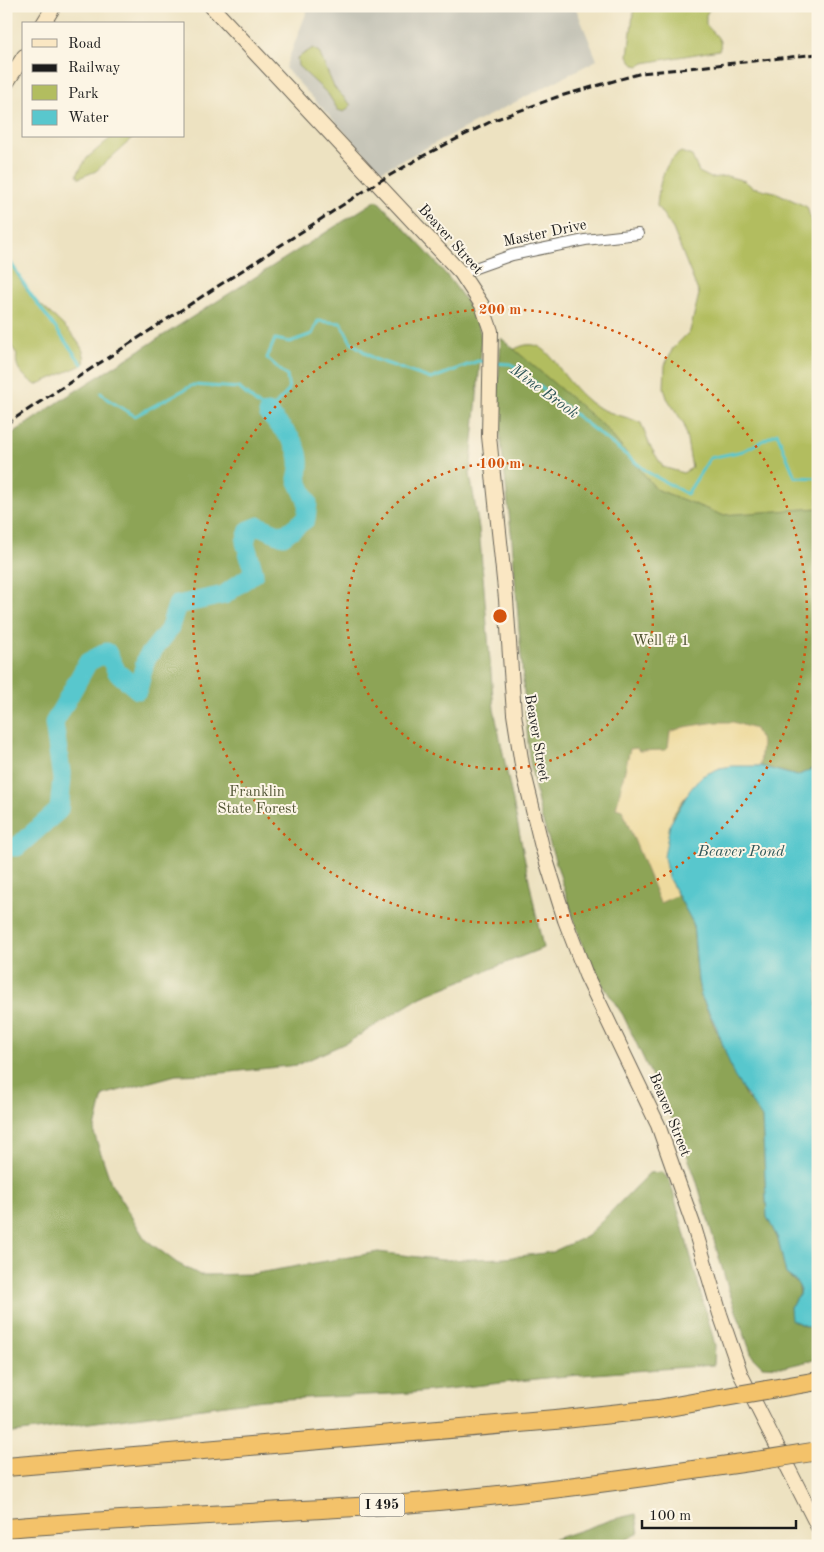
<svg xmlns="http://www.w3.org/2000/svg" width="824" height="1552" font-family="'Old Standard TT',serif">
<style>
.industrial{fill:#c6c5b8}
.green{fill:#b2bd5f;stroke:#676c3e}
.forest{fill:#8da456;stroke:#546039}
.sand{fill:#eeda9e;stroke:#857b5d}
.water{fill:#59c7cd;stroke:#3a7274}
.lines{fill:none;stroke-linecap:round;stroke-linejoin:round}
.stream{stroke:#59c7cd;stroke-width:3}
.river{stroke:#59c7cd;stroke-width:19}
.street-casing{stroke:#656156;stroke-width:12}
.secondary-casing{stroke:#656156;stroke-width:16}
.highway-casing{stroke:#656156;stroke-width:20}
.street{stroke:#fff;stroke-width:10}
.secondary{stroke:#fae7c3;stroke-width:14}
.highway{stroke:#f3c26a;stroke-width:18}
.rail{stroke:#1c1c1c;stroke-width:3;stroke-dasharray:8 4;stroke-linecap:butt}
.highway-bridge-casing{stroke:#656156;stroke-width:20;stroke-linecap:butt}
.highway-bridge{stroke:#f3c26a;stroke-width:18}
.ring{fill:none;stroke:#d4530e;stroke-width:2.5;stroke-dasharray:2.5 5}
.labels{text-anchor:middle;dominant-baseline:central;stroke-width:4;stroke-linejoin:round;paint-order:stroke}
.shield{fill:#fcf5e5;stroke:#5f5d58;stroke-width:1}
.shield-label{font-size:14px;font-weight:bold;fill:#1c1c1c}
.street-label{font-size:15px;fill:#1c1c1c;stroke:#fcf5e5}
.park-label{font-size:15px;fill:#505433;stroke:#fcf5e5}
.water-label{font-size:16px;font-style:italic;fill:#31585a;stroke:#fcf5e5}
.centre{fill:#d4530e;stroke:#fcf5e5;stroke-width:2.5}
.ring-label{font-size:15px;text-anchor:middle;font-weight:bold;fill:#d4530e;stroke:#fcf5e5;stroke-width:4;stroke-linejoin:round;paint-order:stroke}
</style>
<rect width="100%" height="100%" fill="#fcf5e5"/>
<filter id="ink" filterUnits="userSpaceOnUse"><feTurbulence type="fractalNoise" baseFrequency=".02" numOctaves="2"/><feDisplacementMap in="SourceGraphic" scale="10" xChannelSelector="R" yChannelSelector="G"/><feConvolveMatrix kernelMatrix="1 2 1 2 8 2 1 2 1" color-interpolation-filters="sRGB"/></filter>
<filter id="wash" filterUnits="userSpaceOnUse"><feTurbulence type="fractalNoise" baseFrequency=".0096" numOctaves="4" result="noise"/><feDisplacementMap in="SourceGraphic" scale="20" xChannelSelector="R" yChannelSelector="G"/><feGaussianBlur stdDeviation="1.12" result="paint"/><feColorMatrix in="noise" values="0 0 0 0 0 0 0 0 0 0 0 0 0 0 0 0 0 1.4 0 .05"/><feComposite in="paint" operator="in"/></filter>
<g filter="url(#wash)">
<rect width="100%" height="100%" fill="#ede2c1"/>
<!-- industrial -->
<path class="industrial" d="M309,6H575L597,60L381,171L285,68Z"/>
<!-- green -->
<path class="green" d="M634,6H711L706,15V24C711,32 725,39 719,50L644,63L639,66L634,65L628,56Z
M313,48L319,52L334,87L351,105L344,112L338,110L328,94L298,66L297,58Z
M113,136L134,137L96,171L79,178L77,174L87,158Z
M681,152L692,156L699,172L711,178L727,176L745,181L752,187L775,192L807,207C813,226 820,245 818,265C816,283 809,298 813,316L818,319V512L712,542L507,360L511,351C538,335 548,352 562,372C570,383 581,395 591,403C606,414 624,415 641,423L650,446L663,467L683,473L692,468L684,424L667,398L664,388L665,365L673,348L690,331L699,294L673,229L657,206C659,186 662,163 681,152Z
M6,256C14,267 20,282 28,292C41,309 90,340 84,363L80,366L36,385C24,376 14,370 17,354L6,339Z"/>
<!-- forest -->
<path class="forest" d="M377,200C405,230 472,293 480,332C482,338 481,345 481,351L470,474L479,528L494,709L543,948L421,997L350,1041L297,1065L212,1074L176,1075L103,1095L94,1133L111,1183L145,1239L177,1263L200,1275L252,1274L378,1252L443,1260L505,1258L552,1252L587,1236L649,1173L662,1172L670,1181L715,1345L714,1365L555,1377L411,1393L263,1400L6,1434V438L66,397Z
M501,338L605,427L656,489L722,515L818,508V766L797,776L760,766L668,877L693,923L698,981L701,996L746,1097L758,1109L762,1118L767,1217L778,1239L786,1274L799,1285V1295L790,1307L794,1321L804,1326L818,1327V1359L784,1367L762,1366L752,1356L728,1288L696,1179L680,1136L623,1015L588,963L540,813L529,757L512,540L497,405Z
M636,1514L639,1533L624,1541L621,1546H511L552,1540L614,1519Z"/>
<!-- sand -->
<path class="sand" d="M716,722H733L755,729L762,743L760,766L720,768L700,778L680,804L673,815L668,877L678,895L660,903L622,810L616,808L630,749L637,748L639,751L665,750L668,747L670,732L684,727Z"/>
<!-- water -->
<path class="water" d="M732,766H760L797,776L818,766L817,1328C806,1328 801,1323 791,1320L790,1307L799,1295L800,1288L796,1281L786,1274L778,1239L767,1217L762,1118L734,1076L716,1026L701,996L698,981L693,923L668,877L664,857L670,824L690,790L702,776L720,768Z"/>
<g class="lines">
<!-- stream -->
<path class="stream" d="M6,255L31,295L82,364
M493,363L511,364L649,473L687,494L710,458L743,451L777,433L795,477L818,478
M101,393L107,399L135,416L193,385L239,388L268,413L289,390L287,376L267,358L275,339L290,342L312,334L318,321L341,323L351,342L374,359L431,379L478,361L487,362"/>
<!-- river -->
<path class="river" d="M6,847H17L59,810L62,779L54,723L88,662L107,652L117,672L138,690L146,659L169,630L177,605L224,595L254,573L245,542L249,530L259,526L283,536L306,519L308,503L297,479C306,447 288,436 268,413"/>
</g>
</g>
<g filter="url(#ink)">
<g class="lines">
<!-- street casing -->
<g class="street-casing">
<path id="street" d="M461,273L512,255L585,240L638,234"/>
</g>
<!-- secondary casing -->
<g class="secondary-casing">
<path id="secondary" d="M211,6L461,273L482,305L491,331L489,436L506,599L514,714L522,765L542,847L565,920L586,975L658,1125L694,1227L720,1314L741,1375L818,1527
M43,24L54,6
M6,84L24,56"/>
</g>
<!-- highway casing -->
<g class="highway-casing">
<path id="highway" d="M766,1390L818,1381
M6,1467L555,1420L658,1409L720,1398
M6,1528C138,1517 271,1513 403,1504C521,1495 639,1478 756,1461"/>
</g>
<!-- street -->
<use href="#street" class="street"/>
<!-- secondary -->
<use href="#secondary" class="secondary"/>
<!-- highway -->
<use href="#highway" class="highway"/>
<!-- rail -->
<path class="rail" d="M6,424L375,184L423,156L494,120L557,97L642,73L818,54"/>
<!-- highway-bridge casing -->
<g class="highway-bridge-casing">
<path id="highway-bridge" d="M720,1398L766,1390
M756,1461L812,1452"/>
</g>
<!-- highway-bridge -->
<use href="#highway-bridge" class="highway-bridge"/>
</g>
</g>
<!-- distance rings -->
<g class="ring">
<circle cx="500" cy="616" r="153"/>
<circle cx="500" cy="616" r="307"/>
</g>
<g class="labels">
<!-- shield labels -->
<rect class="shield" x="359.5" y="1493.5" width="45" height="23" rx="4"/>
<g class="shield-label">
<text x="382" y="1505">I 495</text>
</g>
<!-- street labels -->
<g class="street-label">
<text transform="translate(545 234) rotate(-12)">Master Drive</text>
<text transform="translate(450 240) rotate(48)">Beaver Street</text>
<text transform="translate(536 738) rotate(80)">Beaver Street</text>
<text transform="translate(669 1115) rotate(68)">Beaver Street</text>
</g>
<!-- park labels -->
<g class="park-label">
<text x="661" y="641">Well # 1</text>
<text x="257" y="792">Franklin<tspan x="257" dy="17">State Forest</tspan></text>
</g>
<!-- water labels -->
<g class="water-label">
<text transform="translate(544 392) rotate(36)">Mine Brook</text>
<text x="741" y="852">Beaver Pond</text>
</g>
</g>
<circle cx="500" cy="616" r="8" class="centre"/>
<g class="ring-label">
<text x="500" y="314">200 m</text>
<text x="500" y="468">100 m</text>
</g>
<!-- margin -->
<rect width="824" height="1552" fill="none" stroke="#fcf5e5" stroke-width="25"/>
<!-- legend -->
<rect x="22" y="22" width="162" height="115" fill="#fcf5e5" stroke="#a29e95"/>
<rect x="32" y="39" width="25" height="8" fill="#fae7c3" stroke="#a29e95"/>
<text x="68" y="48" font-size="15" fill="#1c1c1c">Road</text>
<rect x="32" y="64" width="25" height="8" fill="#1c1c1c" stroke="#a29e95"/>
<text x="68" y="72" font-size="15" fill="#1c1c1c">Railway</text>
<rect x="32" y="85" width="25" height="15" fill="#b2bd5f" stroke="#a29e95"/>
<text x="68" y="98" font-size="15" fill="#1c1c1c">Park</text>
<rect x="32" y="110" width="25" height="15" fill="#59c7cd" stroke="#a29e95"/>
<text x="68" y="122" font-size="15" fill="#1c1c1c">Water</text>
<!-- scale -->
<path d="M642 1520v8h154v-8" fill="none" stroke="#1c1c1c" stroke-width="2.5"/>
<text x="649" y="1520" font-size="15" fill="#1c1c1c" stroke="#fcf5e5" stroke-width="4" paint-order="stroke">100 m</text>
</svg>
